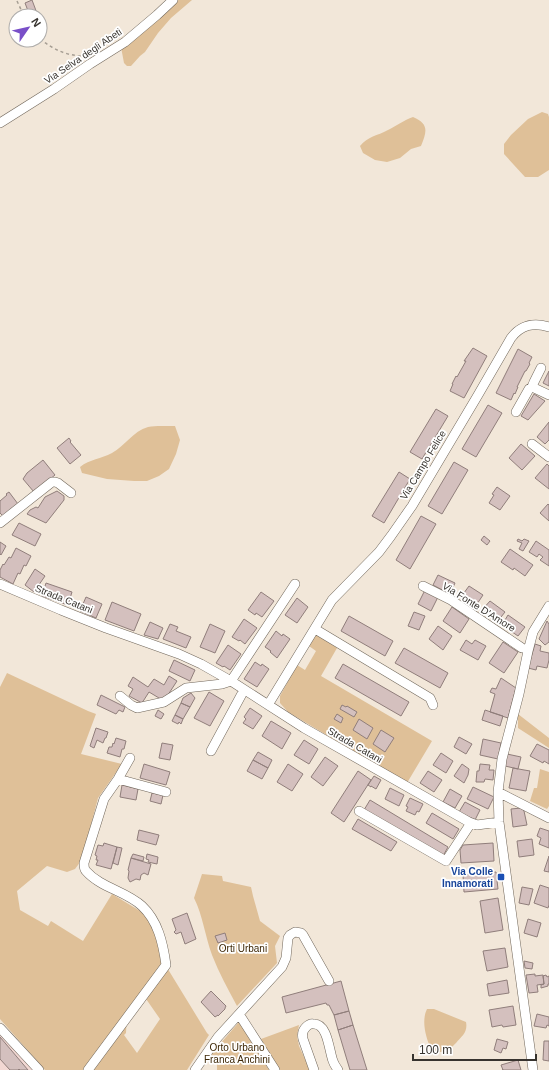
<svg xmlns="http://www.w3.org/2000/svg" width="549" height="1070" font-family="Helvetica,sans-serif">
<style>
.commercial{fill:#f2d8d3}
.green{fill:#dfc098}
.building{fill:#d4c0be;stroke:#907e7b}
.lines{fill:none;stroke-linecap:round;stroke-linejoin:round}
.minor-casing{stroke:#71675b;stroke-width:10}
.path{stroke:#a69e93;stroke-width:1.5;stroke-dasharray:3 3;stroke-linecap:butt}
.minor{stroke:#fff;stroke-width:9}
.transit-dot{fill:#1a4fb4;stroke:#fff;stroke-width:1.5}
.labels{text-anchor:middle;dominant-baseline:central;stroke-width:3.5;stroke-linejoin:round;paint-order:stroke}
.street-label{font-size:10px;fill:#37332e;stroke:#fff}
.transit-label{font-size:10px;font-weight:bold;fill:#164399;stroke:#fff;text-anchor:end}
.park-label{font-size:10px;fill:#3d2706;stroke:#fff}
</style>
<rect width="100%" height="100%" fill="#f2e7d9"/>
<!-- commercial -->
<path class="commercial" d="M0,1032L33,1070H0Z"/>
<!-- green -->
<path class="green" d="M174,0H192L171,18L158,33L145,52L140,56L131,66H127L124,63L121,47Z
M542,112L548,114L549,117V170L538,177H525L504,154V144L511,135L528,119Z
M413,117C429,124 427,131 421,146L411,149L400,158L387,162L375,160L363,153L360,146C368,136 377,136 388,130C396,126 404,120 413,117Z
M161,426H175L180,440L176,454L169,469L159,476L147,481H134L107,479L82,473L80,467C90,459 101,459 112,453C125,446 133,431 148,427C152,426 157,426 161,426Z
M316,634L337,648L321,676L432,741L407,783L288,712L280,703V696L297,665L305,670L316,651L309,646Z
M7,673L88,711L96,714L81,754L122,764L98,798L86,844L81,861L75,869L67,872L47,866L17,891L20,910L48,926L51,921L83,941L112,894L145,914L155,931L162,961L159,970L127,1014L126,1033L124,1035L137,1053L160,1019L144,996L166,966L207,1033L209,1035L187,1070H45L0,1019V687Z
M518,714L549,738V748L518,728Z
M540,769L549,772V806L547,809L530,801L534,788H537Z
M202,874L222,876L223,881L251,887L253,896L260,921L280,936L275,946L277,963L237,1006C228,989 219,973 212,955C205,936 203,916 194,898Z
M427,1009H434L466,1022C468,1032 462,1036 456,1043C452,1046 451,1050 446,1051C440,1053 436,1052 431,1049C426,1038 421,1021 427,1009Z
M239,1022L269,1070H217V1064L208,1057L220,1044Z
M299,1025L297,1036L299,1046L310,1070H280L261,1039Z"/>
<!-- building -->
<path class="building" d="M32,0L38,16H30L25,3Z
M473,348L487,356L464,398L450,391L453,384H452L456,376L457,377L466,361H464Z
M518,349L532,357L529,363L530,364L526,371H525L517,387H518L515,394L514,393L511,400L496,393Z
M549,371V386L543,383Z
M534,394L545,401L528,420L521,416Z
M488,405L502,413L476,457L462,449Z
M436,409L448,416L422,459L410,452Z
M549,422V440L545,444L537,437Z
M69,438L71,441L70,442L81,455L70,464L57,448Z
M521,444L535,456L522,470L509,458Z
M43,460L55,475L34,492L23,479L27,473Z
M454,462L468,470L442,514L428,506Z
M547,464L549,466V489L535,478Z
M399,472L410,479L384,523L372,516Z
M497,487L510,496L500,510L489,503L494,495L492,494Z
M57,491L64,496V500L46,523L27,514L30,510L36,507L38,508L45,497Z
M9,492L18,504L3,516L0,513V501L7,495L6,494Z
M548,504L549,505V521L540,513Z
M421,516L436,524L410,569L396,560Z
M19,523L41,534L35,546L12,535Z
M484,536L490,541L487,545L481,540Z
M518,539L522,541L524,539L529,541L523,551L519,549L522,543L517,541Z
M536,541L549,550V566L540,560L543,557L539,554L537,557L529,552Z
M0,542L6,546L1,555L0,554Z
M16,548L31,556L26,566L24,565L20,574L18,573L13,584L0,577V570L3,564L4,565L9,557L11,558Z
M510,549L533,565L525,576L514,568L513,570L501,562Z
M35,569L45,576L34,592L25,585Z
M438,575L455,583L450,594L433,585Z
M46,583L72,592L68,605L42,596Z
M469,586L483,595L475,607L461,597Z
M425,590L438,597L431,611L418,604Z
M261,592L274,601L262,617L256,613L255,615L248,610Z
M86,597L102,604L96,618L80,611Z
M297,598L308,607L297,623L285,615Z
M490,601L505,612L497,622L482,610Z
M112,602L141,614L134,631L105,620Z
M452,607L469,619L460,633L443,621Z
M414,612L425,616L419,630L408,626Z
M508,615L525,627L518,636L502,625Z
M349,616L393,641L385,656L341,631Z
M244,619L257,628L245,644L240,640L239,641L232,637Z
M547,621L549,624V642L545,645L539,639Z
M150,622L163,628L158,639L144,635Z
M170,624L178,627L176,631L191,637L186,648L163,639Z
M210,624L225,631L215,653L200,647Z
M438,626L452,636L443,650L429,639Z
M276,631L282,636L283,634L290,639L277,658L270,652L271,651L265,647Z
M466,640L472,644L475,640L486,646L478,660L460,650Z
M503,642L518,652L504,673L489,663Z
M535,644L541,646L540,651L549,653V660L547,668L537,666L536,670L528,668Z
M228,645L241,654L230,670L224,666L223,667L216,663Z
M404,648L448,673L440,688L395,663Z
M174,660L195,670L190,681L169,671Z
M255,662L261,666L262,664L269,669L257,687L244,679Z
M343,664L409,702L401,716L335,678Z
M169,676L177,681L164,701L149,692L142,703L129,696L133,689L128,686L133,677L148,687L154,679L164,685Z
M501,678L516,688L508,718L490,712L495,694L490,692L492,688L496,689Z
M209,692L224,701L210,726L194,718Z
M191,693L195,698L190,707L181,703L183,698Z
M101,695L125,707L123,712L119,710L116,714L97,705Z
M181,703L190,707L183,719L175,715Z
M342,705L346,707L347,706L357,712L354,717L340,709Z
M250,708L262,716L253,729L243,723L246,719L244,717Z
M158,710L164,714L161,719L155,716Z
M485,710L503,716L500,726L482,720Z
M337,714L343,718L341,723L334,719Z
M175,715L183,719L181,724L179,722L178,724L172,721Z
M359,719L373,728L367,739L353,730Z
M271,721L291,733L282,749L262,736Z
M96,728L108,732L106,738H105L103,743L97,740L94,748L90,746Z
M381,730L394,738L385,752L373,744Z
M459,737L472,744L466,754L454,747Z
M116,738L126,741L124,749H122L120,757L107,753L109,747H112L113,743L114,744Z
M483,739L501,743L498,759L480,755Z
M304,740L318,749L309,764L294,755Z
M162,743L173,745L170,760L159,758Z
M537,744L549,750V764L544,761L543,763L530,756Z
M258,752L272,760L268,768L253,760Z
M441,753L453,761L446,773L433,765Z
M507,754L521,757L518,769L505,766Z
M325,757L338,766L323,786L311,777Z
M253,760L268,768L262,779L247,771Z
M144,764L170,772L166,785L140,778Z
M288,764L303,774L292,791L277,782Z
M462,764L469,769L468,775L464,783L454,776Z
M480,764L490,765L489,770H494L493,780L485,779L484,782H476L477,771H479Z
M513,768L530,771L526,791L509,788Z
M358,771L371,780L344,822L331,813Z
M428,771L442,780L434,792L420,783Z
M374,776L381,780L376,789L371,786V787L368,785Z
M122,785L138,789L136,800L120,797Z
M473,787L494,797L488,809L467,799Z
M390,788L404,795L399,806L385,799Z
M450,789L462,796L455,808L443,802Z
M152,793L163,795L161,804L150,801Z
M410,798L423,804L419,812L417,811L415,815L406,811L408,807L406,806Z
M370,800L448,847L443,856L364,810Z
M465,802L480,810L475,820L459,812Z
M521,808L524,811L527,825L513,827L511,809Z
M432,813L459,829L453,839L426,823Z
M358,819L397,842L391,851L352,829Z
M540,828L549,831V848L539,844L541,838L537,836Z
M139,830L159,835L156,845L137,840Z
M532,839L534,855L519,857L517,841Z
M104,843L117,847L111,869L96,865L98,860H96L97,856L95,855L98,845L103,846Z
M493,843L494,861L461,863L460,850L463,845Z
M117,847L122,848L118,865L113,863Z
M133,854L144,857L143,861L131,858Z
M147,854L158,857L157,864L148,862L149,860L146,859Z
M549,856V872L544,871Z
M131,858L151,864L148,875L144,873L141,875L140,880L136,879L130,882L128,878L129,871L128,870Z
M496,872L498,889L464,892L463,875Z
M540,885L549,888V905L548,908L534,903Z
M522,887L533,889L529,905L519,903Z
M498,898L503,930L485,933L480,901Z
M187,913L196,939L185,944L181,932L176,934L174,932L176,930L172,919Z
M528,919L541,923L537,937L524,933Z
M225,933L227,940L218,943L215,936Z
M505,948L508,967L487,971L483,951Z
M524,961L533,963L532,969L525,968Z
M535,974V976L543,975L544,984L537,985L538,992L529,993L526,975Z
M546,975L547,977L549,976V984H548V986L541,988V985L544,984L543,976Z
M507,980L509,993L489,996L487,984Z
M341,981L349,1011L334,1015L329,1005H327L326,1003L286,1013L282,997Z
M211,991L226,1006L225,1008V1009L218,1016V1015L215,1017L201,1002Z
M513,1006L516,1025L503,1027L502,1025L492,1027L489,1010Z
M349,1011L353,1025L338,1030L334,1015Z
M537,1014L549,1017V1026L547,1025L546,1028L534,1026Z
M353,1025L367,1070H350L338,1030Z
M0,1037L28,1070H20L19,1069L18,1070H10L0,1059Z
M497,1039L508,1042L506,1049L503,1048L501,1053L494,1050Z
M544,1041H549V1061L543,1060Z
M518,1060L521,1070H502H503L501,1065Z"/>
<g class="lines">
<!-- minor casing -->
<g class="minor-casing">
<path id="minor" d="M0,123L54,89L90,64L125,42L157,15L173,0
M532,387L534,382L541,368
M516,412L529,389L532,387L549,395
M532,444L549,457
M0,523L52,482H55L58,483L71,493
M0,584L61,610L106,628L179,654L201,664L231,681L304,728L469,822L477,825L499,822
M423,586L451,600L522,648
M315,629L430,698L433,705
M120,696L131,705L137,708L164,702L186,688L222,684L231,681L295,584
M268,705L332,600L379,552L391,536L412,506L478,395L511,338C521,325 533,322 549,327
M211,751L244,690
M118,779L166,792
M498,792L549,818
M359,811L446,861L471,823
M239,1014L275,1070
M0,1028L39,1070
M88,1070L166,965C163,943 158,921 142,906C126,891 101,888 86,871C84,869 84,866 84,863L104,799L118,779L130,758
M195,1070L218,1037L282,967L286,958L288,938L290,935L295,932L301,933L303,935L329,981
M314,1070L303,1039C302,1035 302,1031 306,1027C308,1025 311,1023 314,1024C328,1024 329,1051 333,1061C334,1064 336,1067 338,1070
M533,1070L499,822L498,792L502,759L519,694L528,651L533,632L549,606"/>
</g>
<!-- path -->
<path class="path" d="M17,1L24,16
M40,39C54,50 67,56 85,56"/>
<!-- minor -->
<use href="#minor" class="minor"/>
</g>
<!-- markers -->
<rect class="transit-dot" x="497" y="873" width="8" height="8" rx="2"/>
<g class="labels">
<!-- street labels -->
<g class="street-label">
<text transform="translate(83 56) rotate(-34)">Via Selva degli Abeti</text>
<text transform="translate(423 465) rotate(-59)">Via Campo Felice</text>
<text transform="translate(64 599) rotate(22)">Strada Catani</text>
<text transform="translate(479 607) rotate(32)">Via Fonte D'Amore</text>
<text transform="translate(355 745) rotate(30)">Strada Catani</text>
</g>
<!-- transit labels -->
<g class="transit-label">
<text x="493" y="871">Via Colle<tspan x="493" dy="12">Innamorati</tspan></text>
</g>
<!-- park labels -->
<g class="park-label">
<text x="243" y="948">Orti Urbani</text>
<text x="237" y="1047">Orto Urbano<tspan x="237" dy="12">Franca Anchini</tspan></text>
</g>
</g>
<!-- north arrow -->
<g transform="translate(28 28) rotate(56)"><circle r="19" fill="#ffffff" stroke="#afadab"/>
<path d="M0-3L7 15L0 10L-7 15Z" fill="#794fc8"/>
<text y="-6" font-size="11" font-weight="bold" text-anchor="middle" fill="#37332e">N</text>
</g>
<!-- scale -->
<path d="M413 1054v6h123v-6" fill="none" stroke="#37332e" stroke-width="2"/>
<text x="419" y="1054" font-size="12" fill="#37332e" stroke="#ffffff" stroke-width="3" paint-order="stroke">100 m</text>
</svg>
